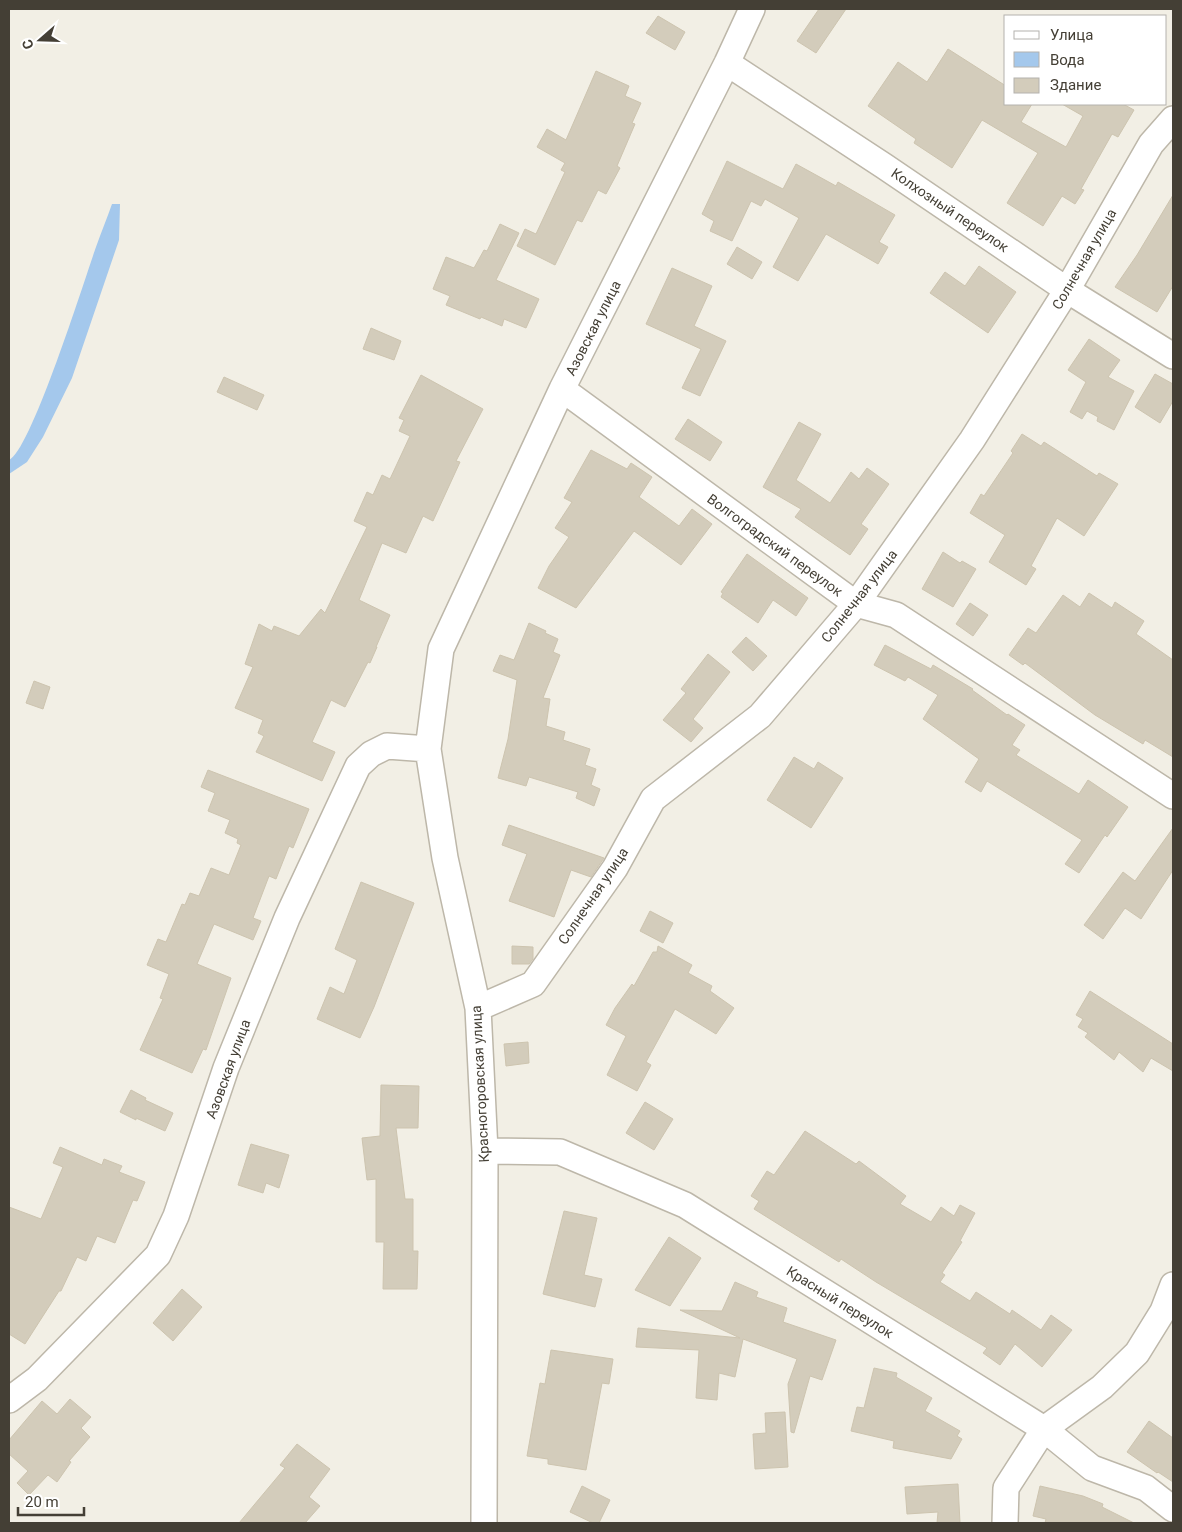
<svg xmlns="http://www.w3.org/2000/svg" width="1182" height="1532" font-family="Roboto,sans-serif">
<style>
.water{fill:#a4c8ec}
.building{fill:#d3ccbb;stroke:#cdc4af}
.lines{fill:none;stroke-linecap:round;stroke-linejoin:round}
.minor-casing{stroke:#bdb7a9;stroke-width:28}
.minor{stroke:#fff;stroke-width:25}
.labels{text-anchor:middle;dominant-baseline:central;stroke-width:4;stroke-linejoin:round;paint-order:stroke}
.street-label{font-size:14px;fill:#443f35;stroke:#fff}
</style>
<rect width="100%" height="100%" fill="#f2efe5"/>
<!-- water -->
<path class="water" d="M112,204H120L119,240L72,378L43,437L27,462L9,474V460C31,451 85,278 96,247C101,233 107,218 112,204Z"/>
<!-- building -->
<path class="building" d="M819,9H846L816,53L797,41Z
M658,16L685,32L675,50L646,33Z
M948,49L1006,86V104H1032L1021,122L1066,147L1083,116L1062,104H1123L1134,110L1118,137L1112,134L1081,189L1084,190L1075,204L1062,196L1043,226L1007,203L1038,153L982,120L952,168L914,143L916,139L868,106L898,62L927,82Z
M596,71L629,86L625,96L641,103L632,123L635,124L617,166L620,168L606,194L598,190L582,222L577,220L555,265L517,246L525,229L536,234L565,172L561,170L565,163L537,147L547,129L566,140Z
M727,161L783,189L796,164L836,186L838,182L895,215L879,242L888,247L878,264L826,234L798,281L773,267L799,218L765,199L761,206L751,201L732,241L710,231L714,221L702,214Z
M1173,195V286L1157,312L1115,287L1137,255Z
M500,224L519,233L496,280L539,299L526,328L504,319L502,326L481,317L480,319L446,305L450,296L433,289L446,257L474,268L484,250L487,251Z
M737,247L762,262L752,279L727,264Z
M979,266L1016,292L988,333L930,293L945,272L965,286Z
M672,268L712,286L694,326L726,341L700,396L682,388L701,349L646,324Z
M371,328L401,341L394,360L363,349Z
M1089,339L1120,360L1108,377L1134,391L1114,430L1097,421L1098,417L1087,411L1082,419L1070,412L1086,382L1068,370Z
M1155,374L1173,384V401L1160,423L1135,407Z
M421,375L483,409L456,461L460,462L433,521L423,516L406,553L382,543L359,600L390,615L376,647H377L370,663L368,662L345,707L331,700L312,742L335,752L322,781L256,752L264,736L258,733L263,720L235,708L253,667L245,664L259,624L272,631L274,626L299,636L321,609L325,613L367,527L354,521L367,492L373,495L382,475L390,479L410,436L399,431L404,420L399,418Z
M224,377L264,395L257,410L217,392Z
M688,419L722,442L710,461L675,439Z
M799,422L821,434L796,480L830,503L851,472L859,479L867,468L889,484L861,524L868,529L850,555L795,517L801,509L763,487Z
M1022,434L1041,446L1044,442L1097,476L1099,473L1118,484L1084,536L1057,518L1031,566L1036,569L1026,585L989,562L1005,535L970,513L981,494L984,496L1013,453L1011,451Z
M591,450L627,469L631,463L652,477L639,497L679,526L692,509L712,524L681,565L634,531L576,608L538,588L549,566L569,537L555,528L572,502L564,498Z
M943,552L960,563L962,561L976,569L953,607L922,589Z
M747,554L808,598L796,616L773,600L758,623L721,597L723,593L721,592Z
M1089,593L1112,608L1115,602L1144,621L1136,634L1173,660V757L1145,740L1143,744L1095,715L1025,663L1023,665L1009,655L1028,628L1036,633L1063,595L1080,607Z
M970,603L988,615L973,636L956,624Z
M529,623L546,631L545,633L558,639L553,652L560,655L543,698L550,699L546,726L565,732L563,740L590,749L585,765L596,769L591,785L600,789L594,806L576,798L578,792L529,777L526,786L498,778L508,739L517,680L493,671L500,655L514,660Z
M746,637L767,656L753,671L732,652Z
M885,645L931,669L933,665L973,689L972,690L1007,715L1008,714L1025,725L1012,745L1020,750L1016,755L1079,794L1088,780L1128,807L1107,837L1105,835L1079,873L1065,864L1082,840L987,781L981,792L965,782L979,759L923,719L938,695L908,677L905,681L874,665Z
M708,654L730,672L693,719L703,728L691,742L663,720L686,693L681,689Z
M34,681L50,687L43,709L26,703Z
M794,757L814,769L818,762L843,778L811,828L767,800Z
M208,770L309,809L293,848L289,846L276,879L269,876L253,918L261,921L253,940L214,924L197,964L231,978L206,1050L203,1049L192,1073L140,1050L163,999L160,998L169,974L147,965L158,939L166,942L182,904L185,905L190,893L199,896L211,868L229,875L241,845L237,843L238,839L225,833L230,820L208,811L215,793L201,787Z
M509,825L604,858L591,877L571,870L554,917L509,901L527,854L502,845Z
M1173,828V870L1141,919L1125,908L1103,939L1084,925L1123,872L1135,881Z
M361,882L414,903L374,1007L360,1038L317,1019L330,987L344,994L357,960L335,949Z
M650,911L673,923L663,943L640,931Z
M512,946L533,947V959L529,964H512Z
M658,946L692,965L688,973L712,986L710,991L734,1008L716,1034L675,1009L646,1062L651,1065L637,1091L607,1075L626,1036L606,1025L615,1008L632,984L634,986L653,952H657Z
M1090,991L1173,1044V1071L1151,1058L1143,1072L1119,1052L1114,1060L1085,1037L1088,1033L1078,1027L1083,1019L1076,1015Z
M528,1042L529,1063L506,1066L504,1044Z
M381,1085L419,1086L418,1128H396L405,1199H413V1251H418L417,1289H383L384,1242H376V1179L367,1180L362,1138L380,1136Z
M131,1090L146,1098L145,1100L173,1113L165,1131L136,1118V1120L120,1112Z
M645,1102L673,1119L654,1150L626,1133Z
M805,1131L856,1164L859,1161L906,1196L900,1204L931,1222L941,1207L954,1216L960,1205L975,1213L960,1241L962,1242L942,1273L945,1275L940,1282L970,1301L976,1292L1010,1314L1012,1310L1041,1330L1051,1315L1072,1330L1042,1367L1015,1344L1000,1365L983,1353L987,1348L876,1282L841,1259L839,1262L754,1209L759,1201L751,1196L767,1171L774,1175Z
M251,1144L289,1155L279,1188L266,1183L263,1193L238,1185Z
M60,1147L102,1165L104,1159L122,1166L119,1172L145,1182L137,1201L133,1200L115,1243L97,1236L86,1261L77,1257L61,1291H59L25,1344L9,1334V1207L41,1219L63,1167L53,1163Z
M564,1211L597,1218L584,1275L602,1279L595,1307L543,1294Z
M669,1237L701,1258L670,1306L635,1290Z
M735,1282L758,1292L756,1297L787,1308L783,1322L836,1340L822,1380L810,1376L794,1433L791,1432L788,1384L797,1359L743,1339L735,1377L719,1373L717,1400L696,1398L699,1350L636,1347L638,1328L740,1338L680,1310L722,1311Z
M182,1289L202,1307L173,1341L153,1323Z
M551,1350L613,1359L609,1384L602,1383L586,1470L548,1464V1459L527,1456L540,1383L545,1384Z
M874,1368L897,1373L896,1377L932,1398L925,1411L960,1431L957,1436L962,1439L951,1459L893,1448L894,1441L851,1431L857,1407L864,1408Z
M70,1399L91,1417L81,1428L90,1437L69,1461L71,1462L57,1482L48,1475L29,1495L17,1483L28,1471L9,1454V1440L42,1401L57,1414Z
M785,1412L788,1467L755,1469L753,1434L766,1433L765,1413Z
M1149,1421L1173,1438V1482L1158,1472L1157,1473L1127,1452Z
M297,1444L330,1469L309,1497L320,1506L305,1523H239L285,1468L280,1465Z
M958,1484L960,1523H937L938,1512L907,1514L905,1487Z
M582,1486L610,1500L599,1523H593L570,1512Z
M1040,1486L1083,1496L1103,1504L1102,1507L1134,1523H1045L1046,1519L1033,1516Z"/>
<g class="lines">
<!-- minor casing -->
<g class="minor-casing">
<path id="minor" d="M727,63L884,166L1067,290L1173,356
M562,389L856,604L896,615L1173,796
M478,1008L533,984L615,868L653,799L760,716L856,604L972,440L1067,290L1151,144L1173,119
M485,1151L560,1152L685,1205L1044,1429L1092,1468L1146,1488L1173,1509
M9,1400L37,1379L158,1255L176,1216L226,1068L287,918L358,766L371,754L387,746L428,749
M484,1523L485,1151L478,1008L445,858L428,749L441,649L562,389L727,63L752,9
M1005,1523L1006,1488L1044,1429L1102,1387L1137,1353L1163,1311L1173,1285"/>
</g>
<!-- minor -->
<use href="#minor" class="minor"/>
</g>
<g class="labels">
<!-- street labels -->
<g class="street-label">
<text transform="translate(950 210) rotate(34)">Колхозный переулок</text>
<text transform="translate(1084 259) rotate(-60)">Солнечная улица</text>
<text transform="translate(593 328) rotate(-63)">Азовская улица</text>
<text transform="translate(775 545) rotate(36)">Волгоградский переулок</text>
<text transform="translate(859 596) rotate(-52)">Солнечная улица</text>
<text transform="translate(593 896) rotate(-56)">Солнечная улица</text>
<text transform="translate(228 1069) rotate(-70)">Азовская улица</text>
<text transform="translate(480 1084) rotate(-93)">Красногоровская улица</text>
<text transform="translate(840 1302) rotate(32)">Красный переулок</text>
</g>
</g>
<!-- border -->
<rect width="1182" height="1532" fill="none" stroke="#443f35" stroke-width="20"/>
<!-- legend -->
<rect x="1004" y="15" width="162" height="90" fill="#ffffff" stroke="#b4b2ae"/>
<rect x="1014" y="31" width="25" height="8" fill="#ffffff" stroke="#b4b2ae"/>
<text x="1050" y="40" font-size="15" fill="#443f35">Улица</text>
<rect x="1014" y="52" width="25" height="15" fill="#a4c8ec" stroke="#b4b2ae"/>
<text x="1050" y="65" font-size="15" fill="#443f35">Вода</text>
<rect x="1014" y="78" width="25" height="15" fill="#d3ccbb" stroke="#b4b2ae"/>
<text x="1050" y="90" font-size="15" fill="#443f35">Здание</text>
<!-- north arrow -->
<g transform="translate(40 40) rotate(250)" stroke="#ffffff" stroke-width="4" paint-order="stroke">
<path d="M0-4L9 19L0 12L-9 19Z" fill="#443f35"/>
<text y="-8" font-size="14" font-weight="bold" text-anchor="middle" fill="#443f35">С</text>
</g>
<!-- scale -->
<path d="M18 1507v8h66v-8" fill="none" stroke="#443f35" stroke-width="2.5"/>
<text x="25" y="1507" font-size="15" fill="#443f35" stroke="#ffffff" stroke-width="4" paint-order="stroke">20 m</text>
</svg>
